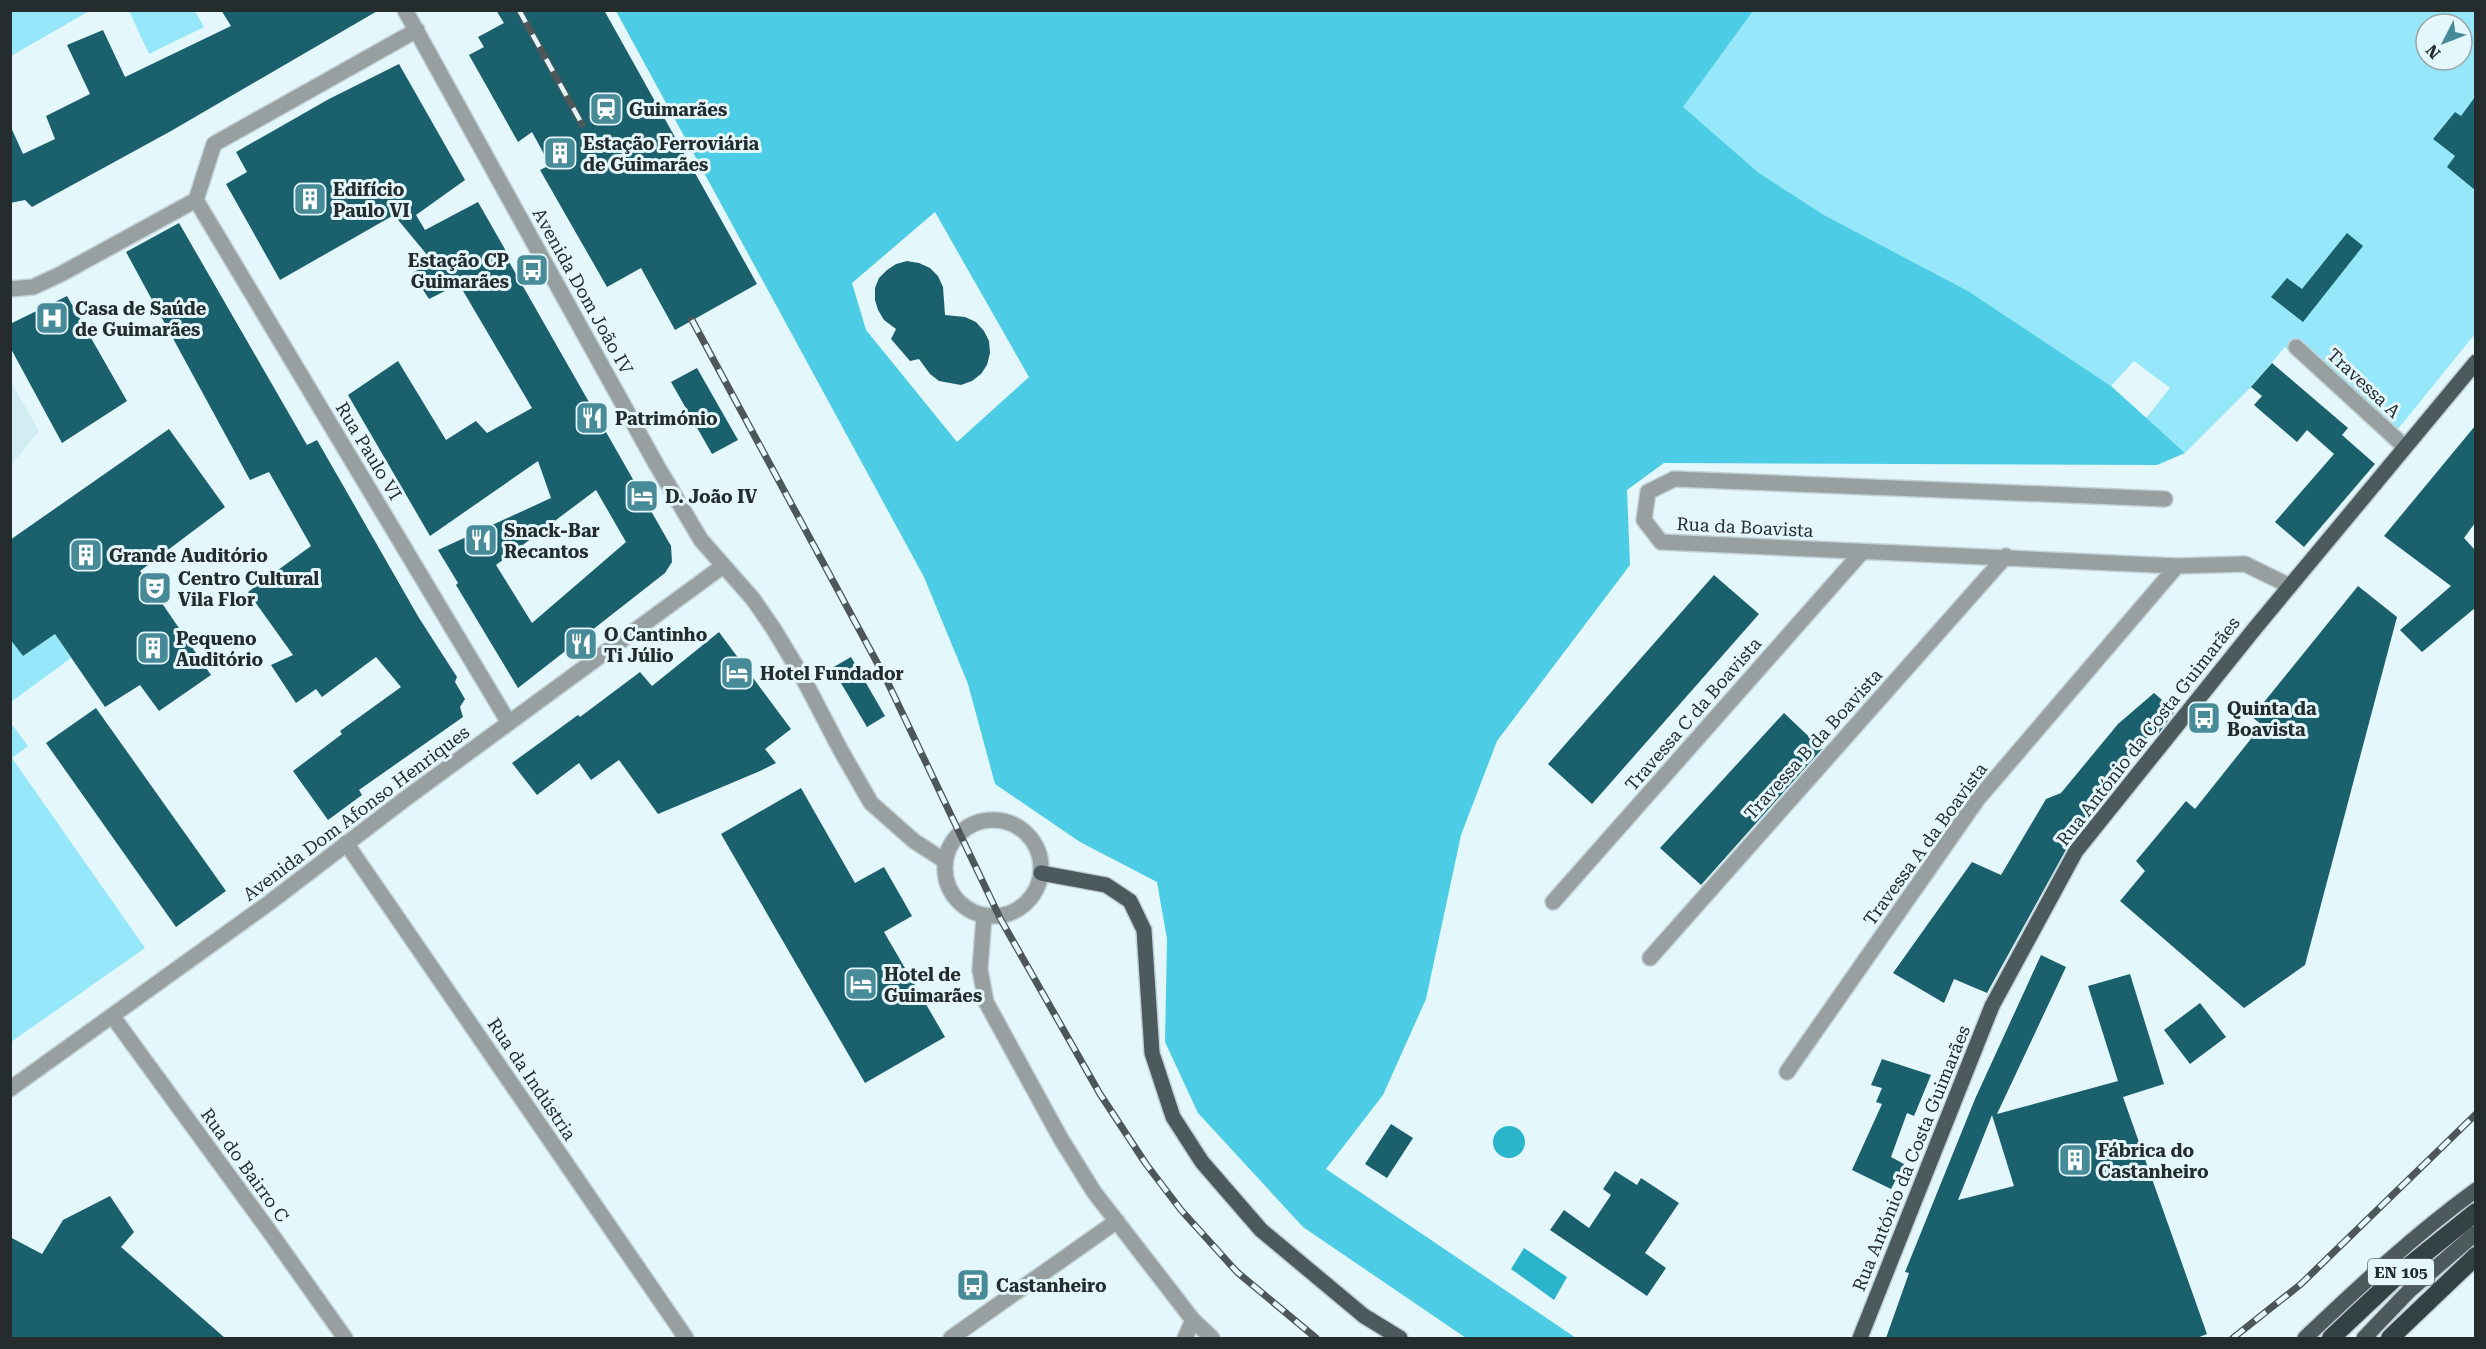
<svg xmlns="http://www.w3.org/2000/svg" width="2486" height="1349" font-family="'Roboto Serif',serif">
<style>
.built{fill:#d1edf3}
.green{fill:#95e7f9;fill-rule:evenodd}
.forest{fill:#4ccde5;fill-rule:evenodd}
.water{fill:#2bb5cd}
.building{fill:#1b616d;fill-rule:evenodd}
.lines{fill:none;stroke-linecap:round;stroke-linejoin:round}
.minor-casing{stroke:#c2d2d7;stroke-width:18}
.major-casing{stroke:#c2d2d7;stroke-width:18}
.highway-casing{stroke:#c2d2d7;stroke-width:21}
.minor{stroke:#979fa0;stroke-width:15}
.major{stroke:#4c5a5d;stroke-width:15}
.highway{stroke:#324245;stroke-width:18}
.rail-casing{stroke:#4d5659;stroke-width:7}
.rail{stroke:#e4f7fc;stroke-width:4.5;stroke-dasharray:14;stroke-linecap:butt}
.labels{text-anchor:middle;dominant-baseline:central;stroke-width:6;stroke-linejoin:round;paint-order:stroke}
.shield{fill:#e4f7fc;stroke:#5e696c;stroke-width:1.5}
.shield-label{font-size:16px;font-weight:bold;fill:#252c2e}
.poi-label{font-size:18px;font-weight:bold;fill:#252c2e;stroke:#e4f7fc;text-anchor:start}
.street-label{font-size:18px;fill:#252c2e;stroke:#e4f7fc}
</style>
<rect width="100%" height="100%" fill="#e4f7fc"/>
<!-- built -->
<path class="built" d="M10,380L39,431L11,465H10Z"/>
<!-- green -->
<path class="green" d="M10,11L11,10L89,11L11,56Z
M129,11H195L204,27L149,54Z
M1753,11H2475V334L2389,440L2285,347L2251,387L2185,453L2146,418L2170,388L2134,361L2111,386L1968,291L1824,215L1759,173L1682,107ZM2426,24H2462V60H2426Z
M55,634L71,658L11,702L10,639L23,656Z
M10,722L28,746L12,758L145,948L11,1042Z"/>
<!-- forest -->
<path class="forest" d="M616,11H1753L1683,107L1759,173L1824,215L1968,291L2111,386L2185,453L2157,465L1664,463L1627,490L1630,565L1497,741L1461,835L1426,999L1383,1095L1326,1169L1576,1338H1466L1303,1227L1198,1113L1165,1042L1167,939L1157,882L1080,842L995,784L968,684L924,577ZM935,212L1029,377L957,442L866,330L852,283Z"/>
<!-- water -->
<path class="water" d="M1493 1142a16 16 0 1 1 32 0a16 16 0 1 1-32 0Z
M1524,1248L1567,1277L1554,1300L1511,1269Z"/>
<!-- building -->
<path class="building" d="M221,10H379L171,131L32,207L25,200L10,203V125L23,154L55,139L46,116L90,94L67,45L103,30L125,77L231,26Z
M496,10H604L757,284L675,330L641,268L607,287L540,170L550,165L532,132L518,142L469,55L484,47L478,37L504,23Z
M399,64L465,180L416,215L425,230L478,202L510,258L508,260L671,546L672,562L665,573L518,688L456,585L458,583L438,550L551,498L538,461L430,536L348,395L398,361L446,440L476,421L487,433L532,408L459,284L429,299L412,273L433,262L394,215L280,280L226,184L247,172L236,152L329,99ZM596,490L626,542L532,623L496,565Z
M2475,97V190L2447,167L2455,156L2433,139L2455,112L2461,116Z
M179,223L307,445L317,440L419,618L457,677L455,682L465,699L460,707L463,717L359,790L362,795L328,820L293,771L342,734L340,731L401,687L376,657L322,697L316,689L296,703L271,665L293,655L248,592L311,546L269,472L250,480L126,252Z
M2347,233L2363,246L2303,322L2271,297L2287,278L2302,289Z
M907,261L919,263L930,268L938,276L943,287L945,315L965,317L976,322L984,331L989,341L990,353L987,365L981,374L972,381L961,385L939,381L930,374L919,359L910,361L891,339L896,329L884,320L878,310L875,300V288L879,278L887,270L896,264Z
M67,296L127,401L62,443L10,347V324Z
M2272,363L2348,428L2342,435L2375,464L2304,547L2275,522L2334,454L2307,430L2297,442L2254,405L2262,396L2251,387Z
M697,368L738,440L712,454L671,382Z
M2475,426V523L2464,538L2475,550V608L2422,652L2400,630L2451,586L2384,536Z
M169,429L225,507L140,571L211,675L159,711L140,685L105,707L55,634L23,656L10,639V540Z
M1714,575L1759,614L1592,804L1548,764Z
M2358,586L2397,617L2305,965L2244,1008L2120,901L2145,871L2136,861L2186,801L2195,809L2262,725L2252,717Z
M719,632L791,729L765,749L776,763L760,771L658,814L619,760L591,780L579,763L537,795L512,763L578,715L580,717L640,672L652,686Z
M851,657L885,716L867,727L832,668Z
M2154,693L2175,711L2159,733L2153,730L2127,763L2068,846L1987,993L1954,979L1944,1003L1893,973L1972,862L2001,875L2046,799L2061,793L2118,724Z
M96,708L226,891L176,927L46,743Z
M1784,713L1822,749L1701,885L1660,848Z
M801,788L855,883L884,867L912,916L884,932L945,1037L865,1083L721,834Z
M2041,955L2066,967L1997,1114L2118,1081L2088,986L2130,974L2164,1084L2123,1097L2207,1334L2197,1338H1886L1909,1273L1905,1272L1975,1099ZM1992,1115L2014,1186L1958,1200Z
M2200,1003L2226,1037L2190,1064L2164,1030Z
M1882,1059L1931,1075L1914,1116L1907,1113L1891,1157L1904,1164L1891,1189L1852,1170L1882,1104L1876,1102L1882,1088L1871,1085Z
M1391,1124L1413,1138L1387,1178L1365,1164Z
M1615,1171L1637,1185L1641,1178L1679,1203L1645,1253L1666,1268L1647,1296L1550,1230L1564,1210L1589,1228L1611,1195L1603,1189Z
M110,1196L134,1232L121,1247L225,1338H10V1237L42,1254L63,1220Z"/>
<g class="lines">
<!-- minor casing -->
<g class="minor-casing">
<path id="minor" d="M405,10L656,464L701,540L753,599L773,628L802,676L840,749L871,803L914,841L945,861
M196,200L509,723
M10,289L33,287L61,274L196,200L214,144L417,30
M2296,347L2405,447
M2165,499L1674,479L1648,492L1644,520L1661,542L2177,566L2245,564L2290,586
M945 868a48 48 0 1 1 96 0a48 48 0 1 1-96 0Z
M346,843L686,1338
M1553,902L1862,552
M984,916L980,970L986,1002L1061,1139L1094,1192L1193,1320L1212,1338
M1650,958L2006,556
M113,1017L267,1228L345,1338
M1787,1072L1977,800L2177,566
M10,1089L269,903L405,799L723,566
M951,1338L1117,1221
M1185,1338L1193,1320"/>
</g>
<!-- major casing -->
<g class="major-casing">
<path id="major" d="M1041,873L1106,885L1130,901L1144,930L1152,1053L1173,1117L1202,1162L1261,1230L1364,1316L1400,1338
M1860,1338L1992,1006L2076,851L2256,627L2476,362
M2305,1338C2360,1286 2414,1235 2476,1190
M2364,1338L2410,1290L2476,1233"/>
</g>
<!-- highway casing -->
<g class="highway-casing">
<path id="highway" d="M2331,1338L2399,1274L2476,1212
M2390,1338L2476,1256"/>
</g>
<!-- minor -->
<use href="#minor" class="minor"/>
<!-- major -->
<use href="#major" class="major"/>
<!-- highway -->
<use href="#highway" class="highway"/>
<!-- rail casing -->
<g class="rail-casing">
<path id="rail" d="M519,10L582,124
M692,320L887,681L1001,920L1100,1094L1146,1164L1181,1210L1237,1272L1316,1338
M2233,1338L2301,1284L2476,1114"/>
</g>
<!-- rail -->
<use href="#rail" class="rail"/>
</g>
<!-- icons -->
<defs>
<g id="station-square" transform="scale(1.725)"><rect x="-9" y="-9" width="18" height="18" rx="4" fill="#478b99" stroke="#e4f7fc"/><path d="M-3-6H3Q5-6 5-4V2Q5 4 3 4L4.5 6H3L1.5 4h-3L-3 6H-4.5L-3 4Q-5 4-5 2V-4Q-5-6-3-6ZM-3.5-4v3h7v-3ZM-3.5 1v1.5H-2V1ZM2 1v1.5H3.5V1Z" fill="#fff"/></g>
<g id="building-square" transform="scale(1.725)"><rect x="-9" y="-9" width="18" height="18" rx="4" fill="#478b99" stroke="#e4f7fc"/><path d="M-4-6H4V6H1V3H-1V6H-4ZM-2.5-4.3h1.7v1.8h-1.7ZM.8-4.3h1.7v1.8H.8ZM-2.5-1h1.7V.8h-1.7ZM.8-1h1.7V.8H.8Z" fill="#fff"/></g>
<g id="bus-square" transform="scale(1.725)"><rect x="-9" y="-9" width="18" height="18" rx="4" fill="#478b99" stroke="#e4f7fc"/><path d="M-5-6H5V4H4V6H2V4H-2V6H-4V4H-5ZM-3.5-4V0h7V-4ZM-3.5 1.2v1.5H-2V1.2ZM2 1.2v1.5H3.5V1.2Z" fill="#fff"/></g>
<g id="hospital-square" transform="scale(1.725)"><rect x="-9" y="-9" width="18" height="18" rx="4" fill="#478b99" stroke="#e4f7fc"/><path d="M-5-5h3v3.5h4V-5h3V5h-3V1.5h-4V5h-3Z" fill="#fff"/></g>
<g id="restaurant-square" transform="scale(1.725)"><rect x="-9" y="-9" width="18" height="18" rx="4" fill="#478b99" stroke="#e4f7fc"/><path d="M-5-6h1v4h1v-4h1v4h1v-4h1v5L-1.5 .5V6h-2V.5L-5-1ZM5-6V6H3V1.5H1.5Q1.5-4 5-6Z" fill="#fff"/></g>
<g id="hotel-square" transform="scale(1.725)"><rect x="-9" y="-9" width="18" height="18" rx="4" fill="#478b99" stroke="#e4f7fc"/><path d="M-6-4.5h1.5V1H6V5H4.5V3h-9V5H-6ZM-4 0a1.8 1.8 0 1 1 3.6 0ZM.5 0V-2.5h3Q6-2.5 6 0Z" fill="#fff"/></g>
<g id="theatre-square" transform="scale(1.725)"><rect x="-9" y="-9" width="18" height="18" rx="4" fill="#478b99" stroke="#e4f7fc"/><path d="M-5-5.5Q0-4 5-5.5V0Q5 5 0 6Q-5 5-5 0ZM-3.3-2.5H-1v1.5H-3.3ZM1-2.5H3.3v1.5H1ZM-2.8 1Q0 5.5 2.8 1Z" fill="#fff"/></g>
</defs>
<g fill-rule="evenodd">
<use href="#station-square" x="606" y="109"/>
<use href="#building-square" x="560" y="153"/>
<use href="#building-square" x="310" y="199"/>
<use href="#bus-square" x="532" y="270"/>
<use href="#hospital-square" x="52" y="318"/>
<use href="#restaurant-square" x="592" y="418"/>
<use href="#hotel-square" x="642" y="496"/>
<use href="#restaurant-square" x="481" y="540"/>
<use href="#building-square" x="86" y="555"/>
<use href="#theatre-square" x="155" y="588"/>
<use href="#restaurant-square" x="581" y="644"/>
<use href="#building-square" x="153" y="648"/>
<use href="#hotel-square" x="737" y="673"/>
<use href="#bus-square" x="2204" y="718"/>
<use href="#hotel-square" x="861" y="984"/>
<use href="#building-square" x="2075" y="1160"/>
<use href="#bus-square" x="973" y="1285"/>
</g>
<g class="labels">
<!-- shield labels -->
<rect class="shield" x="2368" y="1259" width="66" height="26" rx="4.5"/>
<g class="shield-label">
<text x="2401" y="1272">EN 105</text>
</g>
<!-- poi labels -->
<g class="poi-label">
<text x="629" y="109">Guimarães</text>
<text x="583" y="143">Estação Ferroviária<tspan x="583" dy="21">de Guimarães</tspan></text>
<text x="333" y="189">Edifício<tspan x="333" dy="21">Paulo VI</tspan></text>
<text x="509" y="260" text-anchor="end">Estação CP<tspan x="509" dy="21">Guimarães</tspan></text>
<text x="75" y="308">Casa de Saúde<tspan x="75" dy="21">de Guimarães</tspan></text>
<text x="615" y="418">Património</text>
<text x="665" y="496">D. João IV</text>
<text x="504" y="530">Snack-Bar<tspan x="504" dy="21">Recantos</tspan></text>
<text x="109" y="555">Grande Auditório</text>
<text x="178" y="578">Centro Cultural<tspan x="178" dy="21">Vila Flor</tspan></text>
<text x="604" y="634">O Cantinho<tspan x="604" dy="21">Ti Júlio</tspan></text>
<text x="176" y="638">Pequeno<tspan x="176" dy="21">Auditório</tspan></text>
<text x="760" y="673">Hotel Fundador</text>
<text x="2227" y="708">Quinta da<tspan x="2227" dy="21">Boavista</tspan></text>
<text x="884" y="974">Hotel de<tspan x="884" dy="21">Guimarães</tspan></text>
<text x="2098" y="1150">Fábrica do<tspan x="2098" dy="21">Castanheiro</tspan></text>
<text x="996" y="1285">Castanheiro</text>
</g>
<!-- street labels -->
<g class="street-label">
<text transform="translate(583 291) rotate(61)">Avenida Dom João IV</text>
<text transform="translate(2364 383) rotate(43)">Travessa A</text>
<text transform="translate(369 451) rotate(59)">Rua Paulo VI</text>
<text transform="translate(1745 527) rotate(3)">Rua da Boavista</text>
<text transform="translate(1693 714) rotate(-49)">Travessa C da Boavista</text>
<text transform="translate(2148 731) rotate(-52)">Rua António da Costa Guimarães</text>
<text transform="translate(1813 744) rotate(-48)">Travessa B da Boavista</text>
<text transform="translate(356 813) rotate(-37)">Avenida Dom Afonso Henriques</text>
<text transform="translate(1925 844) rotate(-54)">Travessa A da Boavista</text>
<text transform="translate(532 1079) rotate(56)">Rua da Indústria</text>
<text transform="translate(1911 1158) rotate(-68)">Rua António da Costa Guimarães</text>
<text transform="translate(245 1165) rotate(54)">Rua do Bairro C</text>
</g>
</g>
<!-- border -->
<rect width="2486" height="1349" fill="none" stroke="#252c2e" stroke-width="24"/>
<!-- north arrow -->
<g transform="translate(2444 42) rotate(228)"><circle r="28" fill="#e4f7fc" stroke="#98a6aa" stroke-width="1.5"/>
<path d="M0-4.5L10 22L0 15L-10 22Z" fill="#478b99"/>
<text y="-9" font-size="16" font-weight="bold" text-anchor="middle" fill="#252c2e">N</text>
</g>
</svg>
